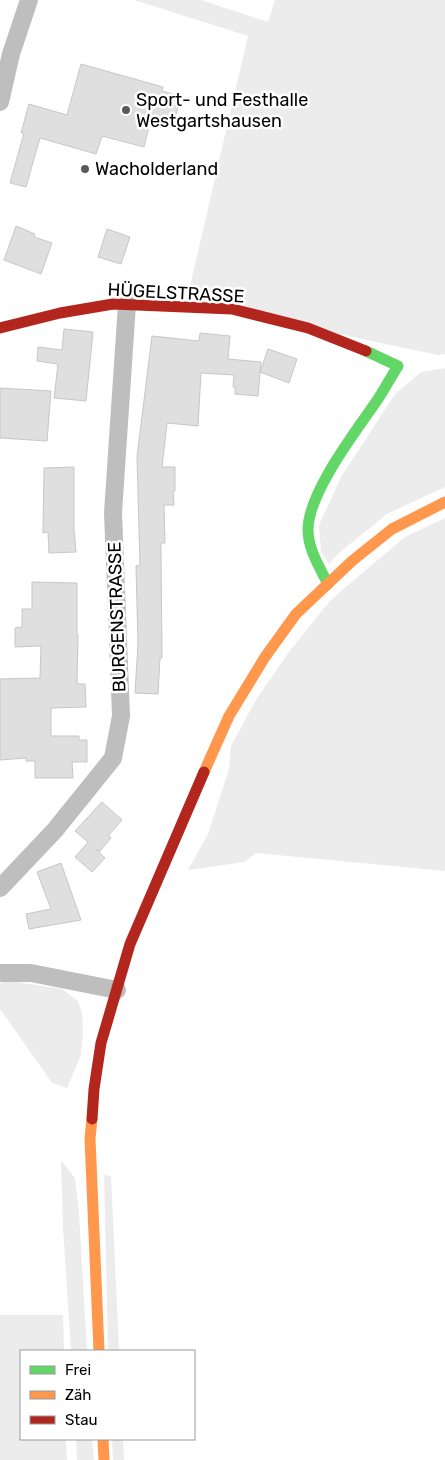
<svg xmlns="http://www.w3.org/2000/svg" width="445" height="1460" font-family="Rubik,sans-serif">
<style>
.green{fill:#ececec}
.building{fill:#dfdfdf;stroke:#c7c7c7}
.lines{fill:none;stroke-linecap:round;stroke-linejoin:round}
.street{stroke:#bebebe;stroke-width:18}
.fast{stroke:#63d668;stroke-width:11}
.slow{stroke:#ff974d;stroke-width:11}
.jam{stroke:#b3261e;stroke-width:11}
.poi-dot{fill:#595959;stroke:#fff;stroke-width:2}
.labels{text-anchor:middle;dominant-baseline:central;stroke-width:5;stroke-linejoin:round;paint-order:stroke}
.poi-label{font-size:18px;fill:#000;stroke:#fff;text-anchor:start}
.street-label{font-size:18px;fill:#000;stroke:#fff}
</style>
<rect width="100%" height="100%" fill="#fff"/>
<!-- green -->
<path class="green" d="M134,0H201L268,22L275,0H445V354L438,355L371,341L187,299L248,36Z
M445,368V487L387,514L339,553L329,564L321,552L319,525L341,477L395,394L421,372Z
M445,518V871L256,853L245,862L188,870L208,834L229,769L231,746L257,698L289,652L329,602L341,591L405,537Z
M4,980L62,989L77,1000L82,1012L83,1033L81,1055L67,1088L52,1083L0,1009V984Z
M61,1160L75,1178L79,1213L87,1351H71L63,1227Z
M104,1175L111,1176L119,1351H108Z
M0,1315H63L64,1351H21V1439H66L67,1460H0Z
M76,1439H92L94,1460H77Z
M112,1439H123L124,1460H113Z"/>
<!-- building -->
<path class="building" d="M81,64L163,87L162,91L181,96L173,125L154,120L153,124L150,123L144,147L102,136L96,154L40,138L26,187L10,183L24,133H21L29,104L67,115Z
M16,226L35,234L34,237L52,243L41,274L4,260Z
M107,229L130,237L121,264L98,257Z
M64,329L93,332L86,401L54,398L58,364L37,361L38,347L62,350Z
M200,333L230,336L228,359L261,362L258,396L235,394V387H233L234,375L201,373L198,426L167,423L162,467H175V491H173L174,505H164L165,543H161V556L162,658H160L158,694L135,693L138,644L136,566L140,565L137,457L152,336L199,341Z
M268,349L297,359L289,383L260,372Z
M0,388L51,391L47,441L0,438Z
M74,467V530L76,552L49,553L48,532L43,533L44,468Z
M32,582L77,583V634H78L77,684H85L86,707L51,708V736H79V740H87V762H72L73,778H35V761H26V758L0,760V679L40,678L41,646L15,647V628L22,627V609H32Z
M102,802L122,820L108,836L111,838L99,852L95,848L105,858L92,872L75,857L88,842L75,831Z
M61,863L81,920L29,929L26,914L51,909L37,872Z"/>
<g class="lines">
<!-- street -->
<path class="street" d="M0,102L11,54L29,0
M0,888L55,830L113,758L121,716L113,513L127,304
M0,973H31L117,990"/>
<!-- fast -->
<path class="fast" d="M328,584C320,568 308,549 308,530C308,492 357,430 378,399C385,388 391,377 398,366L366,351"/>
<!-- slow -->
<path class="slow" d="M204,772L229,716L265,657L296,614L352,561L392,529L445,502
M92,1119L90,1138L99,1351
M103,1439L104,1460"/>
<!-- jam -->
<path class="jam" d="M0,328L60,313L113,304L232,309L308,328L366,351
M92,1119L94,1089L101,1043L130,944L204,772"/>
</g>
<!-- markers -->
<g class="poi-dot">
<circle cx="126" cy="110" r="5"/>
<circle cx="85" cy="169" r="5"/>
</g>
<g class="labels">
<!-- poi labels -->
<g class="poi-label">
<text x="136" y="100">Sport- und Festhalle<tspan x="136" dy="21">Westgartshausen</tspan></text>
<text x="95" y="169">Wacholderland</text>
</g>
<!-- street labels -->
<g class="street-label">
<text transform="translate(176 293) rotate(3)">HÜGELSTRASSE</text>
<text transform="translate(117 617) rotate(-92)">BURGENSTRASSE</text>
</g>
</g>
<!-- legend -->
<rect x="20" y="1350" width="175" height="90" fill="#ffffff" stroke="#999999"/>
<rect x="30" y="1366" width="25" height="8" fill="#63d668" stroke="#999999"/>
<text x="65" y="1375" font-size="15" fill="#000000">Frei</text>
<rect x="30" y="1391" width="25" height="8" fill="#ff974d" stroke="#999999"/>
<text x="65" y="1400" font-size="15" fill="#000000">Zäh</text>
<rect x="30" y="1416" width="25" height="8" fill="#b3261e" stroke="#999999"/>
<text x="65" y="1425" font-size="15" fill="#000000">Stau</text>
</svg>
